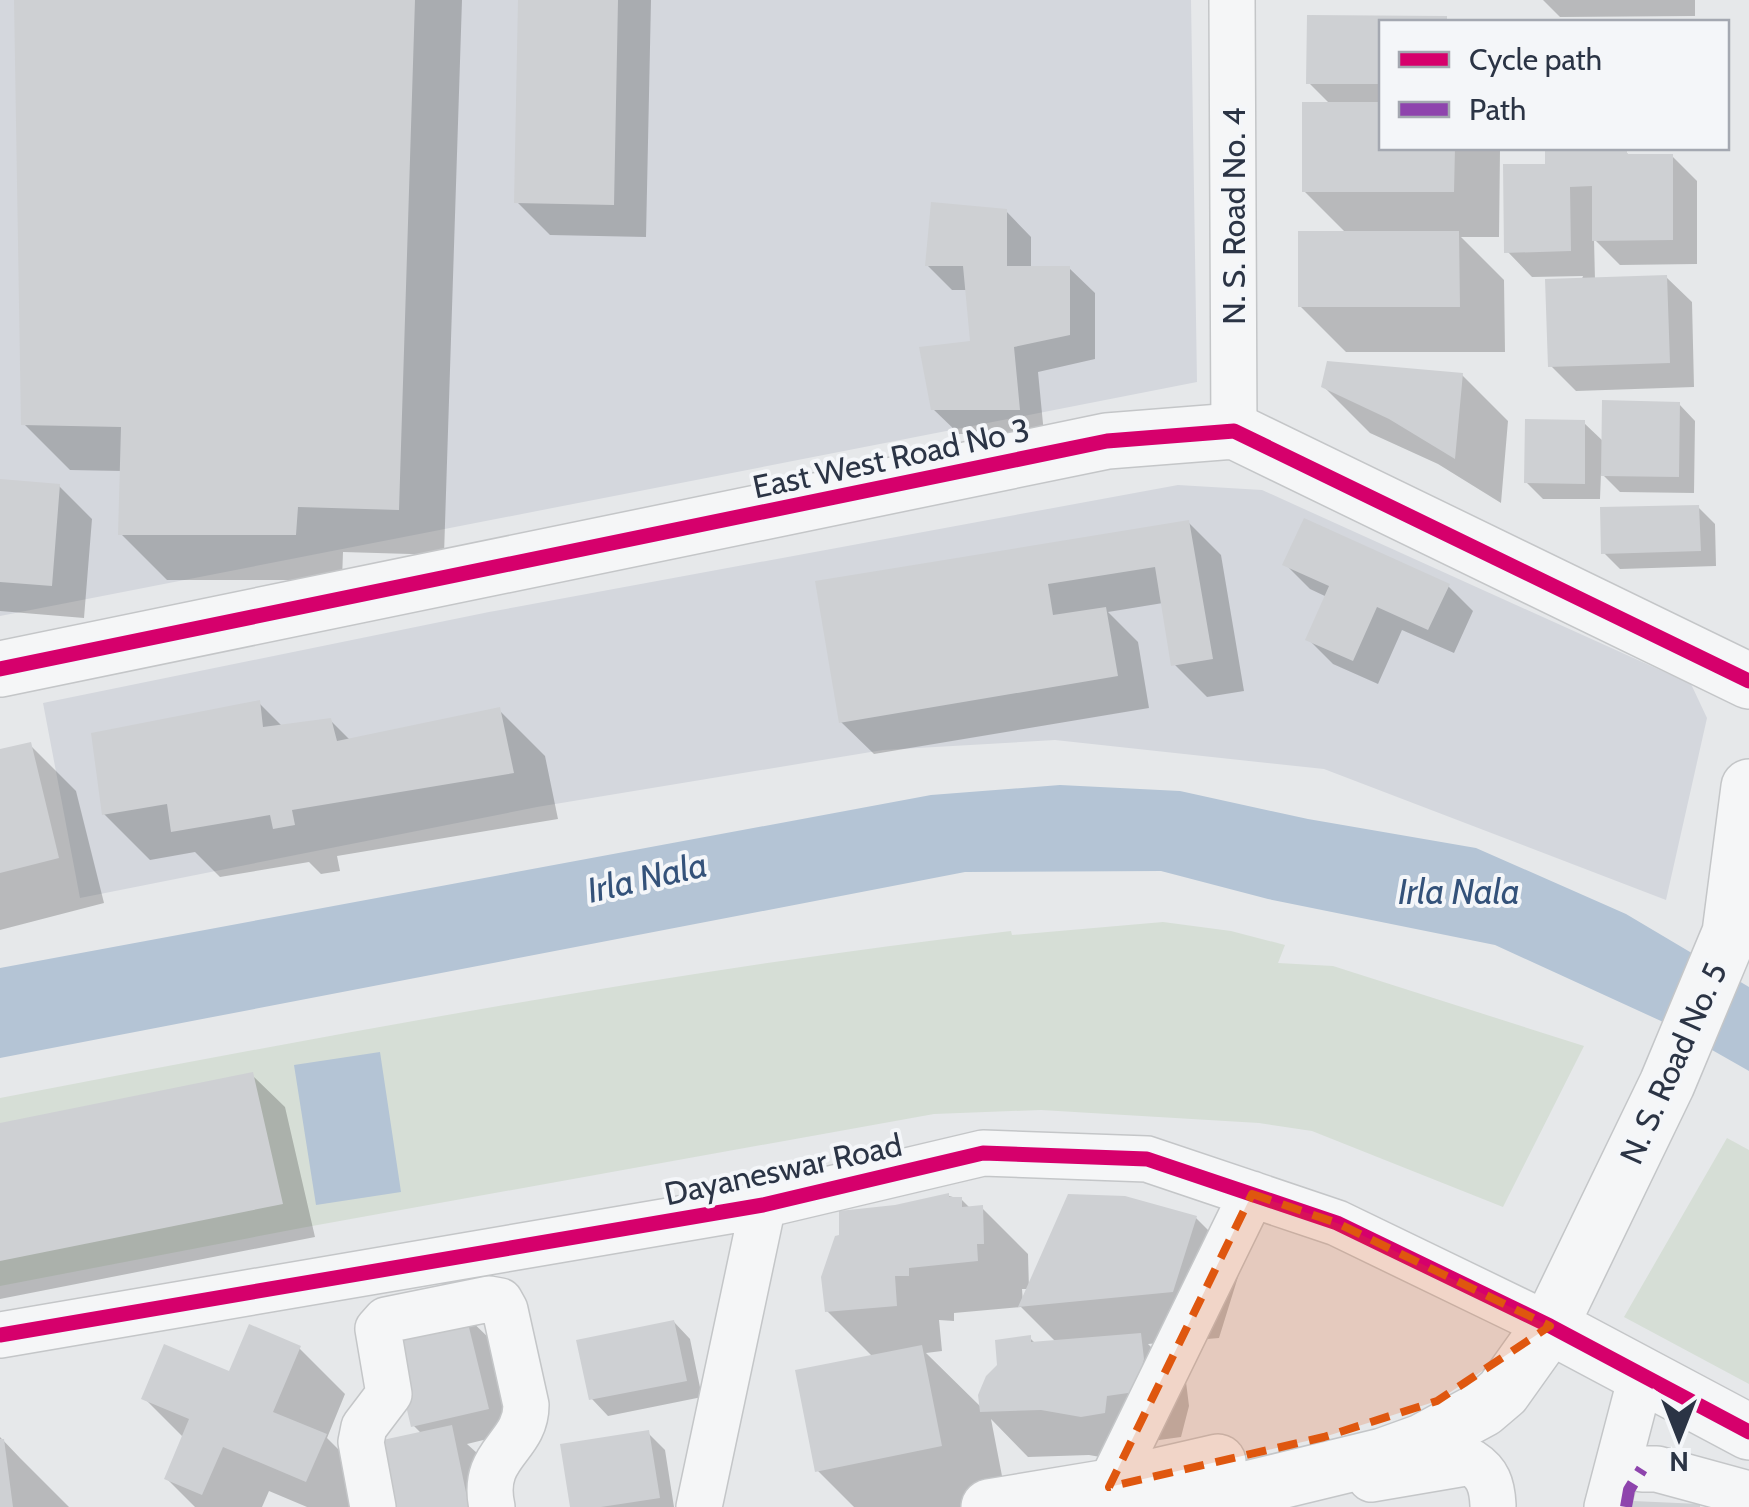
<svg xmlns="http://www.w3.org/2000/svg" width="1749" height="1507" font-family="Cabin,sans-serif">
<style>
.built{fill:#d4d7dd}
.green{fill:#d6ded6}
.water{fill:#b4c4d5}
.shadow{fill:#0003;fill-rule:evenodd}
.building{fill:#ced0d3}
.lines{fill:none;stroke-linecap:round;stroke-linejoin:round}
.minor-casing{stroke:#c4c6c8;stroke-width:48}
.tertiary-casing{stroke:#c4c6c8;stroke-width:58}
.minor{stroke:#f5f6f7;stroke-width:45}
.tertiary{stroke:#f5f6f7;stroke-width:55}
.quiet{stroke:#8e44ad;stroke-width:12;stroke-dasharray:25 12;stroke-linecap:butt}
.cycleway-casing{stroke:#f4f6f9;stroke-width:21}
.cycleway{stroke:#d6006c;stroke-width:15}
.marked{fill:#df570f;fill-opacity:0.2;stroke:#df570f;stroke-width:8;stroke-dasharray:20 12;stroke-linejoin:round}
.labels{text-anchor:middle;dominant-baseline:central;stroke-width:8;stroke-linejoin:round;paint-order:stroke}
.street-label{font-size:32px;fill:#2b3445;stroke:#f4f6f9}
.water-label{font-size:35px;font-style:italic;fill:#34527a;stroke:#f4f6f9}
</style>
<rect width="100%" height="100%" fill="#e6e8ea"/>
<!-- built -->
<path class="built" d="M0,0H1191L1197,382L0,616Z
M1178,485L1262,490L1691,684L1707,718L1666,900L1324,769L1055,740L883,750L537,807L80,898L43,703L489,612Z"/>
<!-- green -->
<path class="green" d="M1163,922L1231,931L1285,945L1278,963L1333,966L1584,1046L1503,1207L1312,1131L1259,1123L1041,1110L934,1114L301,1228L0,1286V1098C335,1034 672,970 1011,931L1012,935Z
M1727,1138L1749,1150V1384L1624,1317Z"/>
<!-- water -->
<path class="water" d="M1060,785L1180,791L1308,819L1476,848L1626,914L1749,987V1071L1661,1021L1495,945L1268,899L1161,871L965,872L0,1058V968L931,795Z
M380,1052L401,1192L316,1205L294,1065Z"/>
<!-- shadow -->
<path class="shadow" d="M16,0H462L444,555L343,552L342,580H167L121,534L122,471L70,470L24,424Z
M521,0H651L646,237L550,235L517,202Z
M1543,0H1695V16L1560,17Z
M1309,18H1446L1450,22H1382V148L1500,150L1499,237H1461L1504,280L1505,352H1346L1300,306L1347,234L1304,191L1330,104L1309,83Z
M1626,152L1631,157L1672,156L1697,181V264L1620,265L1594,239L1595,280L1666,277L1692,302L1694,387L1576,391L1551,366L1583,276L1532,277L1507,251L1548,166Z
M1006,211L1031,237V268H1069L1095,293V359L1038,372L1044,434H959L933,409L972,343L968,290H952L927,265Z
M1462,375L1508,421L1501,503L1438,464L1370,433L1324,387Z
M1679,404L1695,421L1694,493L1620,492L1601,473L1600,499H1543L1526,482L1584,423L1604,442Z
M0,481L59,486L92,519L84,618L0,611Z
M1698,507L1715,524L1716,566L1620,569L1604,553Z
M1188,522L1221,555L1244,691L1207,697L1174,664L1163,603L1108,612L1138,642L1149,708L874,754L841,722L818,583Z
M1285,564L1448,586L1473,611L1454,653L1402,630L1378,684L1333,664L1308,639L1327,597L1310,589Z
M259,703L283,727L330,720L350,740L499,710L545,756L558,819L337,856L340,871L321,874L309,862L220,877L195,852L150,860L104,814Z
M30,745L76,791L104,903L0,930V752Z
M252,1075L285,1107L315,1237L0,1299V1126Z
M949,1196L961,1199L971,1209L982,1208L1028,1254L1029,1289H1022L1023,1303L1196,1218L1242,1264L1219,1338L1148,1344L1186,1382L1189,1406L1181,1437L1152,1441L1129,1462L1089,1455L1028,1457L991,1419L1008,1507H854L818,1471L873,1357L827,1311L895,1207ZM1021,1307L1057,1343L1036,1344L1030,1338L982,1408L926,1353L942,1351L939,1320L954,1321V1313Z
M464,1314L490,1339L512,1433L467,1444L477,1453L488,1507H394L422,1434L413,1425Z
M674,1322L690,1339L702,1397L608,1416L592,1399Z
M299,1348L345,1394L327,1438L371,1482L361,1507H307L269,1491L262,1507H195L166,1478L184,1438L144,1398L230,1375Z
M648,1433L665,1450L674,1507H572Z
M0,1437L20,1458L69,1507H0Z"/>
<!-- building -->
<path class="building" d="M14,0H415L399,510L298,507L296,535H118L121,427L21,425Z
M518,0H618L614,205L514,203Z
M1307,15L1447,16V22H1382V84H1306Z
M1302,102H1382V148H1455L1454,192H1302Z
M1627,149V154H1673V240L1592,241V186L1570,187L1571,251L1504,253L1503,164H1545V150Z
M931,202L1007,209V266H1070V335L1014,347L1020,410H931L919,347L970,341L963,266H925Z
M1298,231H1459L1460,307H1298Z
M1667,275L1670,363L1548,367L1545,279Z
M1327,361L1463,373L1455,459L1389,419L1321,387Z
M1602,400L1680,402L1679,477L1601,476Z
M1525,419L1585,420V484L1524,483Z
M0,479L60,484L52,586L0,582Z
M1699,505L1701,551L1601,554L1600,507Z
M1304,518L1450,584L1428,630L1377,607L1353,661L1305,640L1329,586L1282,565Z
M1189,520L1213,659L1171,666L1155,567L1048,584L1053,615L1106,607L1118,676L839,723L815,581Z
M260,700L263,727L331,718L337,741L500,707L514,773L292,810L295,825L273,829L270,815L171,832L167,804L102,815L91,733Z
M31,742L59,858L0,873V749Z
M253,1072L283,1204L0,1261V1123Z
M949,1193V1197H962V1207L983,1205L984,1244H977L978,1261L909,1268V1276H895L897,1306L825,1312L821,1277L835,1236L839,1235V1211L895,1205Z
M1068,1194L1125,1196L1197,1216L1173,1292L1018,1307Z
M465,1311L489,1409L411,1427L388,1329Z
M674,1320L687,1381L589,1400L576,1340Z
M249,1324L301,1346L273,1412L327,1434L306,1482L223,1447L202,1495L164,1479L189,1419L141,1399L164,1344L229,1371Z
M1141,1333L1144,1359L1135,1392L1107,1396L1105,1413L1081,1417L1041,1410L980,1412L978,1395L986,1376L997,1365L995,1340L1031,1335V1342Z
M922,1345L942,1446L815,1472L795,1370Z
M452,1425L469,1507H392L378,1441Z
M649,1430L660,1498L601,1507H570L560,1444Z
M0,1439H4L13,1507H0Z
M1633,1501L1700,1504V1507H1632Z"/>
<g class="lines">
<!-- minor casing -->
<g class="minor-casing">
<path id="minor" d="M1232,0L1234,431
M0,1335L763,1205L983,1153L1147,1159L1337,1223L1550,1326
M1642,1469H1657L1749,1494
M1371,1479L1471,1462C1488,1473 1492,1485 1493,1505
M373,1507L361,1442L364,1427L389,1394L378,1329L386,1320L489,1299L500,1301L505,1310L526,1405C526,1448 480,1453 492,1507
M699,1507L763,1205
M1108,1507L1109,1487L1252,1194
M1607,1507L1641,1377"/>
</g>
<!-- tertiary casing -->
<g class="tertiary-casing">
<path id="tertiary" d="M0,669L1107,441L1234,431L1749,681
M1550,1326L1749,1432
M989,1507L1109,1487L1218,1462
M1173,1507L1383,1456L1422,1442L1483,1409L1503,1392L1550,1326L1667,1084L1730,933L1749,787"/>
</g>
<!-- minor -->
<use href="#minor" class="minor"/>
<!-- tertiary -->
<use href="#tertiary" class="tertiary"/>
<!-- quiet -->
<path class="quiet" d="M1626,1507L1629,1490L1642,1469"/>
<!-- cycleway casing -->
<g class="cycleway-casing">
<path id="cycleway" d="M0,669L1107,441L1234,431L1749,681
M0,1335L763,1205L983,1153L1147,1159L1337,1223L1550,1326L1749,1432"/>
</g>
<!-- cycleway -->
<use href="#cycleway" class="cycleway"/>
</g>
<!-- marked area -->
<path class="marked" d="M1252,1194L1337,1223L1550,1326L1437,1401L1324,1437L1109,1487Z"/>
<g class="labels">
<!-- street labels -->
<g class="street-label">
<text transform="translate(1233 216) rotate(-90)">N. S. Road No. 4</text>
<text transform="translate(891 458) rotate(-12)">East West Road No 3</text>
<text transform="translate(1673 1063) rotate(-66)">N. S. Road No. 5</text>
<text transform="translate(783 1169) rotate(-12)">Dayaneswar Road</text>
</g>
<!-- water labels -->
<g class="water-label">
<text transform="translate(647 877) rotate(-13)">Irla Nala</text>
<text x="1459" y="891">Irla Nala</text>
</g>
</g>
<!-- legend -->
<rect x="1379" y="20" width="350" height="130" fill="#f4f6f9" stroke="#a4a8b1" stroke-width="2.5"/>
<rect x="1399" y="52" width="50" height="15" fill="#d6006c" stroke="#a4a8b1" stroke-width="2.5"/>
<text x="1469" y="70" font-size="30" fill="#2b3445">Cycle path</text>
<rect x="1399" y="102" width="50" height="15" fill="#8e44ad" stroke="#a4a8b1" stroke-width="2.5"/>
<text x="1469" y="120" font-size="30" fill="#2b3445">Path</text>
<!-- north arrow -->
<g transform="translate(1679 1437) rotate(180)" stroke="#f4f6f9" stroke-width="8" paint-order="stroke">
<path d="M0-8L18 38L0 25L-18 38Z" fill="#2b3445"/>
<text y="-15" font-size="28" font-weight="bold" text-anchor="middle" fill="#2b3445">N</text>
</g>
</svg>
